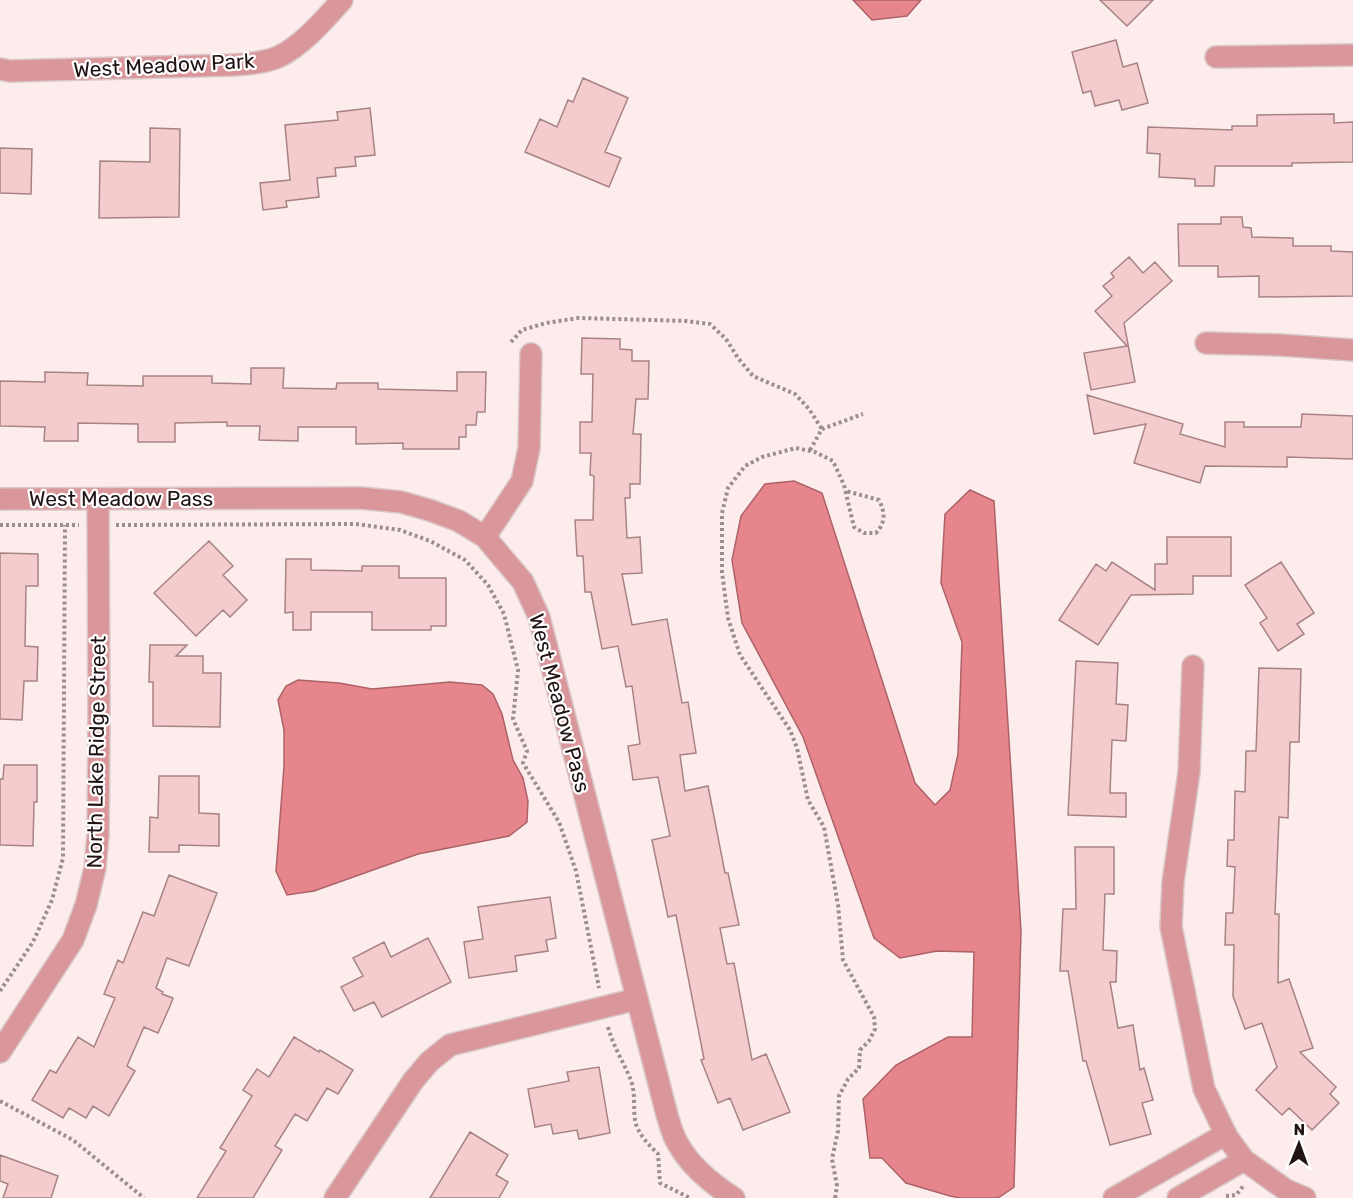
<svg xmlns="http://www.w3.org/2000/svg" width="1353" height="1198" font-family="Rubik,sans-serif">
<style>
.water{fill:#e7858c;stroke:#ac6368;stroke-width:1.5}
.building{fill:#f5cccd;stroke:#a88384;stroke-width:1.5}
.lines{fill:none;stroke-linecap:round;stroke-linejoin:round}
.minor-casing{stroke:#dac9c9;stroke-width:24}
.path{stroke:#9d8e8e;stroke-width:4;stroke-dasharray:3 3;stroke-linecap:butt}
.minor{stroke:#da979b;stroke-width:21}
.labels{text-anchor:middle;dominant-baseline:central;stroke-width:4.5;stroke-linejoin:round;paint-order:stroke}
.street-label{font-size:21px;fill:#211314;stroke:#fefefe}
</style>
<rect width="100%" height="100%" fill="#fdecec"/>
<!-- water -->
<path class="water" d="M853,0H921L907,16L872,20Z
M794,481L822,493L915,783L935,805L950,790L958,754L962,642L941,583L945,514L970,490L994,501L1021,931L1014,1187L998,1198H960L950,1196L906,1183L882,1158H870L863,1099L896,1065L948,1037H972L974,952L937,951L900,958L874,938L803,737L742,623L732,560L741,516L765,484Z
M298,680L339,683L372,689L450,682L482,685L493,694L502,714L513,760L523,778L528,801L527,822L509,836L418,854L314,891L287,895L276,871L284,766V730L278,700L286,686Z"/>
<!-- building -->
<path class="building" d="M1100,0H1153L1127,26Z
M1116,40L1123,67L1137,63L1148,103L1122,110L1119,100L1095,106L1091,91L1083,93L1072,52Z
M583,78L628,98L605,152L621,158L609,187L525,152L540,119L557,127L568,100L573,102Z
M370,108L375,155L355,157L356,166L335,168L336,176L317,178L319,197L286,201L287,207L263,210L260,183L290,180L285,125L338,120L337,112Z
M1334,114V123L1353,122V162L1292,163V166H1215L1214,186H1195V179L1159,177L1160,154L1147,153L1148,127L1232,130V126H1257V115Z
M150,128L180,129L179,217L99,218L100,161L150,162Z
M0,148L32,149L31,194L0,193Z
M1221,217H1242L1243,227L1251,228L1252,237L1293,238V246H1331V251L1353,252V296L1259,297V276L1218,277V266H1179L1178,224H1221Z
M1129,257L1143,273L1155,262L1172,281L1124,323L1135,382L1091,390L1084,353L1127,346L1095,311L1112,296L1103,286L1114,277L1111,273Z
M582,338L620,339V349L632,350V361H649L648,399H636L633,434H641L640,484H630V498H625L627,538L640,537L642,573L622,574L632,625L667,619L682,703L688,702L696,753L680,755L685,791L708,786L725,873H728L739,925L720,928L727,964L734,963L752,1060L766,1054L790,1112L743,1130L730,1098L718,1103L701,1060L704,1059L676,915L668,917L652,840L670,836L658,777L633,780L628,746L640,744L632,686L626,687L618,646L602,649L591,592H585L583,556H577L575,520H593L594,476L590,475L591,453H580V422H592L593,374H581Z
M251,368H284L283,388L336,389L337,383H378V389L457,391V372H486L485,412H477L476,425H466V437H459V449H403V443L356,444V427H298V441L259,440L260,426H227V422L175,423V442H138V424L78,423V441H44L45,427L0,426V381L45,382V372L88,373L87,385L143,386V376H212V383L251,384Z
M1087,395L1183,424L1180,434L1225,447V422H1244V427H1301L1302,414L1353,416V459L1287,457V467L1205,466L1200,483L1134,463L1146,424L1094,434Z
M1167,537H1231V576H1193V594L1131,595L1098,645L1059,620L1096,564L1106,571L1112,562L1155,590V564H1167Z
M209,541L233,566L223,575L247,600L230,617L223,610L196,636L154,593Z
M0,553L38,554V586H26L25,646L38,647L37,681H24L22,720L0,719Z
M286,559H311V570L362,571V566H399V578H446V626H431V630H372V612H311V630H293V612L285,613Z
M1281,562L1314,613L1297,624L1304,634L1278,651L1260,623L1267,618L1245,585Z
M150,645H187L176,656H203V673H221L220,727L153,726V682H149Z
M1076,661L1118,663L1116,704L1128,705L1126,741L1112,740L1110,793H1126V817L1068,815Z
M1259,668L1301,669L1299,742H1290L1288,818L1279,817L1275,914H1279L1278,983L1289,979L1313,1048L1300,1052L1336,1087L1330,1094L1339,1103L1312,1130L1289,1108L1282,1115L1256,1090L1277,1067L1262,1023L1245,1029L1233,996L1234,945H1225L1226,913H1233L1235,867L1227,866L1228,840H1234L1235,791L1245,792L1246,751H1256Z
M4,765H37V802H34L33,846L0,845V779H3Z
M159,776H199V813L219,814V846L179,845V852H149L150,817L158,818Z
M1075,847H1114V894H1105L1103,950L1117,951L1116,982H1110L1118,1028L1133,1025L1140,1070L1144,1068L1153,1100L1142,1103L1151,1134L1110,1145L1086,1061H1083L1068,971H1060L1063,909H1076Z
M169,875L217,893L189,966L167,958L156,988L163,992L162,994L173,998L170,1006L158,1033L144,1027L127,1066L135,1071L109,1116L93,1106L86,1118L69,1108L63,1118L32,1100L50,1070L56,1073L78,1037L94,1047L115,998L104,994L118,960L123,963L143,912L154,916Z
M550,897L556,938L546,940L548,951L515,956L517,971L469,978L464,942L483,939L478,907Z
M428,938L451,982L382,1017L374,1002L354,1011L341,987L363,976L353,958L384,942L391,957Z
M294,1037L319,1052L320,1050L353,1070L338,1094L327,1088L307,1121L295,1114L275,1146L282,1150L253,1198H197L226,1151L220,1148L252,1096L243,1090L257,1069L269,1077Z
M599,1067L610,1133L579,1139L577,1130L553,1134L551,1124L535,1127L528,1089L569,1081L567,1072Z
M470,1132L508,1155L496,1175L508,1182L499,1198H430Z
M0,1155L58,1176L51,1198H3L8,1184L0,1181Z"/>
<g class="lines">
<!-- minor casing -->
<g class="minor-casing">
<path id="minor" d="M1216,57L1353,55
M0,69L10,71L232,65C247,64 264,63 278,57C302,46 325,19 342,0
M1206,343L1280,345L1353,350
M0,499L360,498L401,502L429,510L459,521L485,537L523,582L539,617L667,1115C670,1124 672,1134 677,1142C689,1165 712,1184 734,1198
M485,537L522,481L529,448L531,354
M1193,666L1189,772L1173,882L1171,927L1204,1089L1227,1137L1244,1160L1286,1190L1305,1198
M0,1052L73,940L86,905L95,868L98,835L99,719L98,499
M335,1198L413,1081L429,1062L450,1045L637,999
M1114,1198L1226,1134
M1178,1198L1244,1160"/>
</g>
<!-- path -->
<path class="path" d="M511,342L522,330L546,323L578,318L686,321L710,324L726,339L738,358L753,376L795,394L809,409L822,429
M810,450L822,429L863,414
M0,525H79
M116,525L356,524L400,530L430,541L465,560L488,585L504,614L518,670L513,719L527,751L523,763L559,822L576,871L599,988
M0,991L33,942L52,900L63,858L65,525
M608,1027C613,1046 623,1061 630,1078C636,1092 633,1106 635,1120C637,1133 649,1145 658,1154L660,1183L690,1198
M0,1101L73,1140L144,1198
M1226,1196L1236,1195L1244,1185
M835,1198L837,1186L832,1159L838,1131L839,1096L848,1079L859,1068L860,1050L869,1041L875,1029L874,1017L843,960L838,905L824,827L808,800L797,748L790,730L740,655L728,618L722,572V513L728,488L745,466L762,457L796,448L815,452L833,461L844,485L854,527L864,533H876C886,522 885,512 879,500L846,491"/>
<!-- minor -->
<use href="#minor" class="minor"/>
</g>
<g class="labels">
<!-- street labels -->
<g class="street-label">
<text transform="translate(164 65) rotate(-3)">West Meadow Park</text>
<text x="121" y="498">West Meadow Pass</text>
<text transform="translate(560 703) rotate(75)">West Meadow Pass</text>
<text transform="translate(96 752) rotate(-89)">North Lake Ridge Street</text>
</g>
</g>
<!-- north arrow -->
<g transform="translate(1299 1144) rotate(1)" stroke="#fefefe" stroke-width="4.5" paint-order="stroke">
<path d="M0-4.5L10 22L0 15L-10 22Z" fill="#211314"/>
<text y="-9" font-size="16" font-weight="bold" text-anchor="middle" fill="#211314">N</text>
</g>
</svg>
